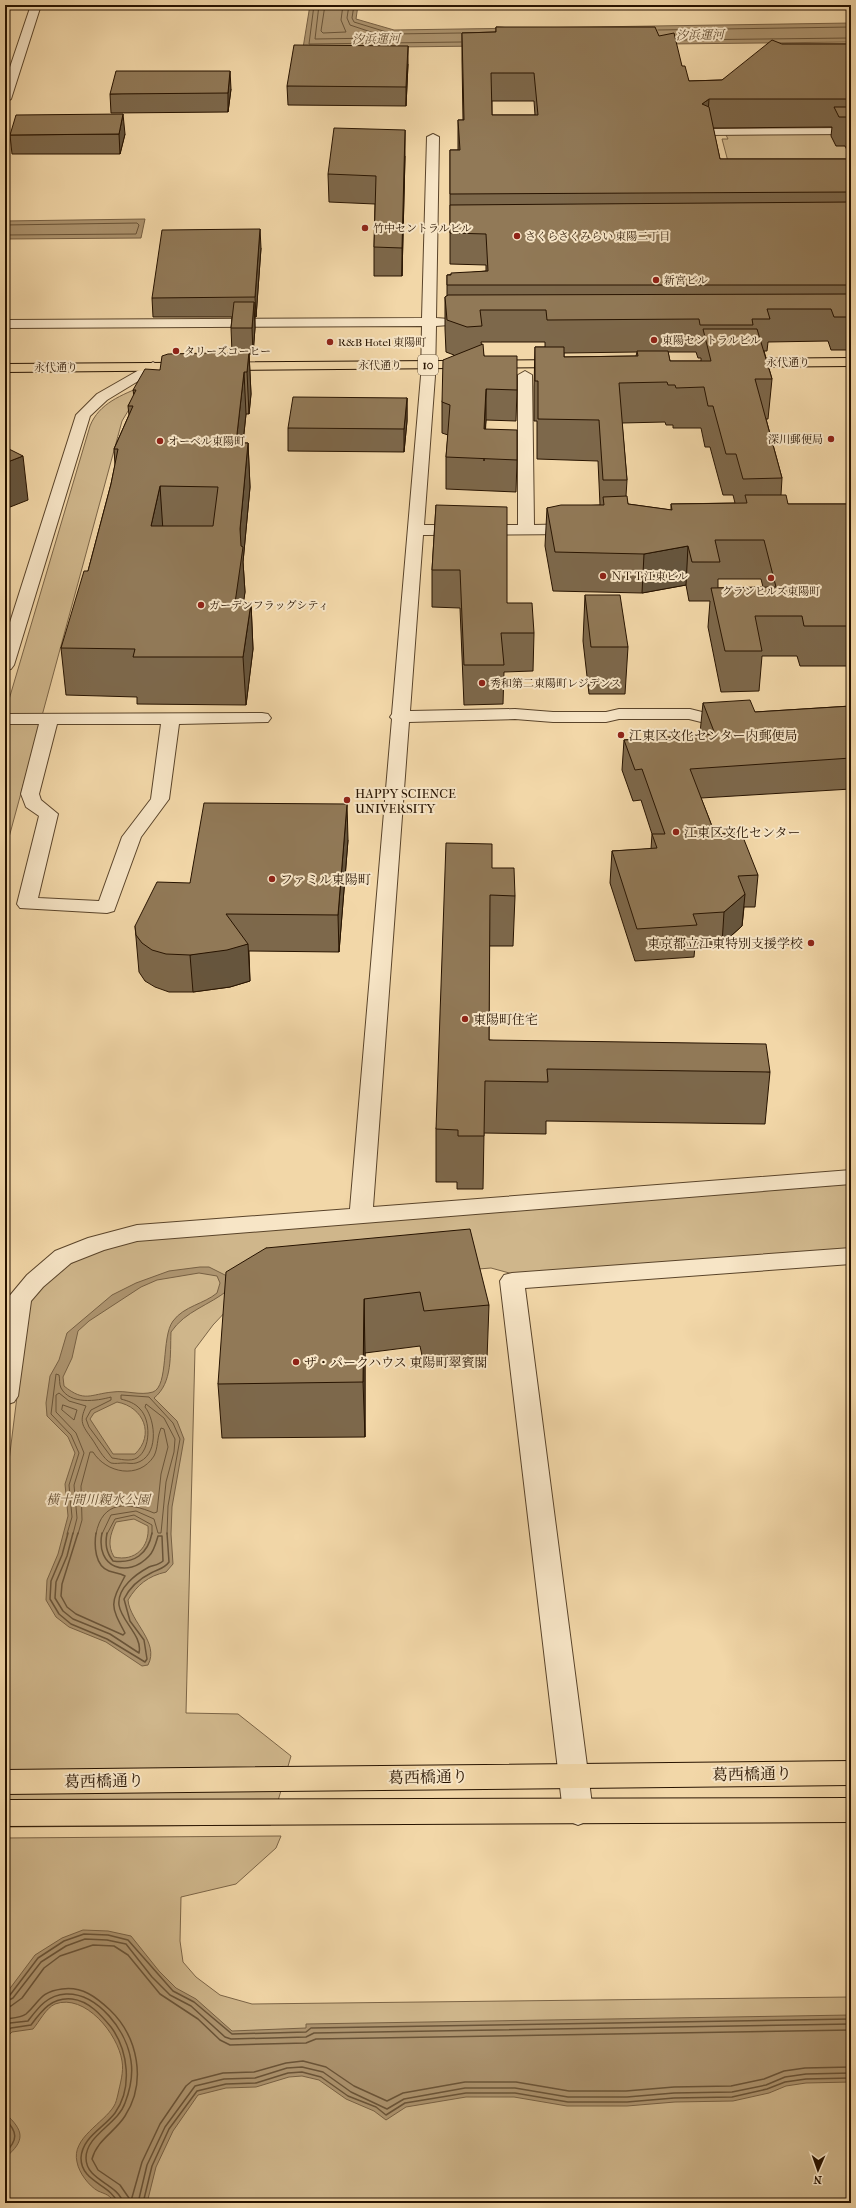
<svg xmlns="http://www.w3.org/2000/svg" width="856" height="2208" font-family="'IM FELL French Canon','Noto Serif JP',serif">
<style>
.green{fill:#cfb68b;stroke:#7b6446}
.water{fill:#ad946f;stroke:#776043;fill-rule:evenodd}
.lines{fill:none;stroke-linecap:round;stroke-linejoin:round}
.shore-far1{stroke:#6a5438;stroke-width:1}
.shore{stroke:#6a5438;stroke-width:1.5}
.minor-casing{stroke:#5a442a;stroke-width:2}
.major-casing{stroke:#271300;stroke-width:2}
.minor{fill:#f7e5c6;fill-rule:evenodd}
.major{fill:#f2d7a8;fill-rule:evenodd}
.wall{fill:#7d684b;stroke:#271300;fill-rule:evenodd}
.shaded-wall{fill:#66553d;stroke:#271300}
.building{fill:#917957;stroke:#271300;fill-rule:evenodd}
.poi-dot{fill:#8f2418;stroke:#f7e5c6;stroke-width:1.5}
.labels{text-anchor:middle;dominant-baseline:central;stroke-width:4;stroke-linejoin:round;paint-order:stroke}
.far-poi-label{font-size:11px;fill:#271300;stroke:#f7e5c6;text-anchor:start}
.far-street-label{font-size:11px;fill:#271300;stroke:#f7e5c6}
.far-water-label{font-size:12px;font-style:italic;fill:#5d472c;stroke:#f7e5c6}
.shield{fill:#f7e5c6;stroke:#65523b;stroke-width:1}
.shield-label{font-size:12px;font-weight:bold;fill:#271300}
.poi-label{font-size:13px;fill:#271300;stroke:#f7e5c6;text-anchor:start}
.park-label{font-size:13px;font-style:italic;fill:#624c31;stroke:#f7e5c6}
.near-street-label{font-size:16px;fill:#271300;stroke:#f7e5c6}
</style>
<rect width="100%" height="100%" fill="#f2d7a8"/>
<filter id="stains"><feTurbulence type="fractalNoise" baseFrequency=".005" numOctaves="4"/><feColorMatrix values="0 0 0 0 .2 0 0 0 0 .09 0 0 0 0 .02 0 0 0 .5 -.17"/></filter>
<radialGradient id="worn" r=".72"><stop offset=".6" stop-color="#630" stop-opacity="0"/><stop offset="1" stop-color="#630" stop-opacity=".3"/></radialGradient>
<!-- green -->
<path class="green" d="M851,131V184H734L722,139H728L725,133Z
M143,386L122,421L5,852V713L90,426C99,403 122,395 143,386Z
M851,1184V1249L513,1274L491,1268L303,1283L229,1308L213,1325L195,1349L186,1713L238,1714L291,1756L271,1825L5,1827V1493L29,1300C64,1260 88,1253 138,1240Z
M281,1836L276,1848L236,1884L181,1897L180,1941L183,1962L196,1977L220,1995L252,2004L851,1997V2203H5V1838Z"/>
<!-- water -->
<path class="water" d="M310,5H358L356,19L394,30L851,23V42L303,48Z
M145,219L141,238L5,239V221Z
M200,1267H209L227,1276L228,1290C210,1305 185,1311 171,1332C170,1354 173,1383 154,1398L177,1421L184,1439L172,1507L171,1534L173,1564L166,1572C148,1576 137,1585 128,1600C130,1622 160,1642 148,1665L142,1666L106,1642L69,1627L56,1617L46,1600L47,1580L58,1554L68,1516L65,1484L75,1453L68,1437L47,1416L46,1403L50,1376L59,1360L67,1333L112,1295L136,1283L169,1271ZM199,1273L217,1276L220,1283L217,1293C204,1304 184,1306 173,1321C161,1337 169,1386 153,1392C140,1396 126,1390 113,1392C90,1394 85,1403 64,1386L63,1377L72,1358L78,1331L89,1321L141,1287L157,1280ZM117,1402C144,1407 155,1435 135,1454H113L90,1419L94,1413ZM134,1519L148,1526C150,1547 135,1562 114,1557C107,1545 110,1535 116,1522Z
M83,1930L108,1931L131,1936L159,1971L176,1988L196,1999L232,2031L306,2028V2024L851,2015V2082L806,2083L786,2086L769,2093L733,2101L675,2102L627,2106H567L514,2097H466L406,2107L386,2120L374,2111L346,2099L319,2080L302,2076L289,2077L256,2087L226,2088L198,2095L173,2131L156,2167L147,2203H114C111,2195 105,2194 98,2191C89,2186 79,2173 77,2162C71,2138 104,2123 114,2106C116,2103 117,2098 118,2094C120,2084 124,2072 122,2061C118,2034 85,1993 55,2004C46,2008 39,2022 33,2029L12,2032L5,2039V1995L35,1955L62,1938Z
M5,2113C24,2131 26,2140 5,2158Z"/>
<g class="lines">
<!-- shore-far1 -->
<path class="shore-far1" d="M314,5L309,44L461,42
M319,5L315,39L378,38L377,34L350,25L347,18L349,5
M325,5L321,31L323,33L346,32L341,20L343,5
M354,5L352,18L354,22L393,34L461,33
M658,30L851,27
M677,40L851,38
M5,225L137,223L139,225L136,234L5,235
M63,1405L77,1410L74,1420L62,1410Z
M67,1534L72,1517L69,1485L79,1453L71,1435L51,1414L56,1374L59,1375C60,1379 59,1384 61,1388C70,1405 97,1401 111,1397V1400L91,1410L86,1419L89,1427L112,1458C120,1459 130,1462 137,1458C151,1449 151,1420 140,1409C135,1403 128,1401 121,1399V1395L149,1397L173,1423L180,1439L168,1506L167,1534
M73,1534L77,1518L74,1485L84,1453L76,1433L56,1412V1395L59,1393L69,1401L86,1406C79,1422 82,1425 92,1439C97,1446 103,1459 111,1463C115,1464 120,1463 124,1463C127,1463 133,1464 136,1463C159,1457 156,1421 145,1407L146,1404L164,1418L175,1439L174,1452L166,1482L161,1533H158L154,1519L136,1511L111,1515L102,1534
M78,1534L82,1520L81,1486L90,1452H93C106,1473 139,1480 154,1456C158,1448 157,1439 160,1431L161,1428L164,1429L168,1447L161,1474L157,1512L154,1513C128,1502 102,1500 96,1534
M107,1534L115,1519L134,1515L152,1525V1534"/>
<!-- shore -->
<path class="shore" d="M68,1533L62,1555L51,1581L50,1599L59,1614L71,1624L107,1639L145,1662L147,1659L144,1640L130,1621L124,1599C130,1587 139,1579 151,1573C158,1569 164,1569 169,1562L167,1533
M73,1533L67,1556L56,1582L55,1598L63,1611L73,1619L110,1634L139,1653C143,1636 121,1621 119,1605C117,1588 136,1574 149,1567C154,1565 159,1565 163,1561L162,1536H158C156,1543 154,1551 149,1556C128,1579 95,1568 102,1533
M78,1533L62,1584L61,1596L67,1607L76,1614L123,1635L125,1633C110,1605 110,1604 125,1576C120,1573 115,1573 109,1571C95,1566 94,1546 96,1533
M107,1533C105,1544 106,1552 113,1561C134,1564 148,1554 152,1533
M5,1997L10,1995L38,1958L64,1941L84,1934L108,1935L128,1940L173,1991L194,2002L232,2034L306,2032L311,2028L851,2019
M5,2002L13,1998L41,1962L66,1946L85,1939L107,1940L126,1944L152,1977L170,1995L191,2006L225,2037L231,2039L306,2037L314,2033L851,2024
M5,2008L11,2006L22,1998L44,1968L60,1956L93,1945L114,1946L128,1955L160,1994L198,2019L220,2040L230,2045L306,2043L316,2039L851,2030
M5,2019C11,2018 21,2018 26,2014C40,2002 39,1992 62,1989C82,1986 96,1997 110,2010C138,2037 147,2082 125,2116C115,2132 97,2140 92,2159L98,2170L120,2185L131,2201L142,2162L160,2124L186,2086L192,2081L223,2073L254,2072L286,2063L303,2061L326,2067L354,2086L387,2101L403,2093L465,2082H516L569,2091H626L674,2087L731,2086L764,2079L784,2071L805,2068L851,2067
M5,2026L10,2023L28,2021C38,2008 47,1995 66,1994C98,1993 127,2031 131,2061C133,2074 130,2090 125,2103C118,2124 86,2135 86,2158C86,2181 118,2183 123,2203
M5,2033L11,2028L31,2025C42,2010 52,1997 72,1999C89,2001 101,2015 111,2027C128,2050 133,2088 115,2113C104,2128 82,2137 81,2158C81,2182 110,2184 118,2203
M5,2119C18,2132 18,2140 5,2153
M138,2203L147,2165L165,2127L195,2086L224,2079L255,2078L287,2068L302,2067L323,2072L351,2092L387,2109L404,2099L465,2088H515L568,2097H627L674,2093L732,2092L766,2085L785,2077L806,2074L851,2073
M143,2203L152,2166L169,2129L197,2091L226,2084L256,2083L288,2073L302,2072L321,2077L348,2096L376,2107L386,2115L405,2103L466,2093H515L568,2102H627L674,2098L732,2097L767,2089L785,2082L806,2079L851,2078"/>
<!-- minor casing -->
<g class="minor-casing">
<path id="minor" d="M31,5H41L11,99L5,102V82Z
M851,128V134L708,135L702,132L708,129Z
M433,134L439,137L436,318L449,319L451,322L449,325L436,326L435,376L424,525H518V375L525,371L532,375L534,525L576,524L582,526L584,529L582,532L576,534L423,535L410,711L515,709L553,712H606L619,709H690L702,712L737,713L740,717L737,721L701,722L689,719H619L606,722H553L515,719L409,722L373,1207L851,1170V1184L137,1241L104,1250L71,1263L43,1287L31,1301L18,1396L14,1402L5,1405V1312L7,1299L27,1275L55,1251L88,1238L137,1225L350,1209L392,719L390,717L392,714L421,376L422,326L5,328V320L422,318L427,137Z
M153,362L160,366L158,369L107,400L90,416L14,665L11,669L5,670V638L76,415L97,394Z
M262,713L268,714L271,718L268,722L179,724L169,799L141,837L114,911L107,913L20,908L17,904L39,816L26,807L21,794L39,724H5V714ZM57,724H161L151,799L122,837L99,901L38,898L58,814L41,800L39,794Z
M851,1248V1264L525,1288L593,1812L588,1821L578,1825L568,1821L563,1812L500,1281L504,1275L512,1273Z"/>
</g>
<!-- major casing -->
<g class="major-casing">
<path id="major" d="M851,358V366L736,367L729,363L736,359Z
M564,360L569,361L571,364L569,367L5,372V364Z
M851,1761V1785L5,1794V1770Z
M851,1798V1822L5,1826V1800Z"/>
</g>
<!-- minor -->
<use href="#minor" class="minor"/>
<!-- major -->
<use href="#major" class="major"/>
</g>
<!-- wall -->
<path class="wall" d="M496,27L659,36L682,66L689,81L722,80L782,44H851V158L845,146H836L831,136L832,127L713,128L720,159H851V350H831L828,341L768,342L767,351H764L772,379L768,419H766L782,478L781,495L788,504H851V666H800L797,656H762L759,691L721,692L708,627L710,601H689L686,585L642,593L553,591L545,546L547,508L600,505L598,461L537,459V421H534V387L535,347H545V342H481L484,356L517,390L516,421L486,420L485,429L517,460L516,492L446,489V457L448,435L442,433V402L454,355L446,352L445,329V297L447,296V275L486,271V265L450,264V150H458V120H463L462,60V33L496,32ZM492,101H534L535,115H492ZM637,352L636,356L564,357V353ZM668,352H696L698,358H701V361H670ZM665,422L666,425H673V428H701L705,447H710L723,495H733L735,503L671,504V510L628,504L626,496L627,480L622,423ZM718,579H761L763,587L718,588Z
M408,64L406,106L288,105L287,86Z
M231,89L228,112L111,113L110,94Z
M125,134L120,154H12L10,135Z
M405,156L402,276H374V247L375,204L329,202L328,174Z
M261,248L256,317H255V328L253,354H249L251,394L249,414H246L243,443H248L250,487L243,562L245,592L243,603H251L253,649L246,705L137,704V697L66,695L61,648L88,571L111,484L115,465L114,449L129,415L128,406L134,396L133,390L160,370L232,353L231,328L232,317H153L152,298Z
M407,398V421L404,452L288,451V428Z
M436,505L507,603L534,633L533,671L504,672L503,704L464,705L460,608L432,607V570Z
M585,595L628,647L625,694H589L583,641Z
M703,703L755,712L851,706V789L701,798L715,834L758,875L755,907H744L742,926L722,944L695,946L694,957L635,961L610,883L612,851L651,849L652,834L641,800L633,801L622,770L624,740L701,735L700,733Z
M348,840L339,952L249,951L250,981L230,987L193,992H169L155,987L145,981L139,972L135,926L190,883Z
M492,868L515,896L513,946H489V1040L770,1072L765,1124L546,1121V1134L484,1133L483,1189H457V1182H436V1129Z
M266,1248L489,1305L487,1359L424,1365L420,1346L365,1353V1437L222,1438L218,1384Z"/>
<!-- shaded-wall -->
<path class="shaded-wall" d="M408,46V64L406,106V87Z
M230,71L231,89L228,112V93Z
M709,99L707,128L702,104Z
M123,114L125,134L120,154L119,134Z
M405,130V156L402,276V248Z
M260,229L261,248L256,317L255,297Z
M254,302L255,328L253,354L252,328Z
M249,352L251,394L249,414L247,372Z
M244,372L246,414L238,487L236,443Z
M486,389V420L484,461V429Z
M407,398V421L404,452V429Z
M248,443L250,487L243,562L245,592L237,649L235,603L240,529Z
M23,456L28,500L5,509V463Z
M160,486L163,531L151,526Z
M688,546L686,585L642,593L644,554Z
M251,603L253,649L246,705L243,657Z
M347,804L348,840L339,952L338,915Z
M745,894L742,926L722,944L724,912Z
M248,944L250,981L230,987L193,992L190,955Z
M364,1299L365,1353V1437L363,1382Z"/>
<!-- building -->
<path class="building" d="M496,27H655L659,36L674,33L682,66H685L689,81L722,80L772,40L782,44H851V99H709L702,104L709,107L720,159H851V192L450,194V150H460L458,120H464L462,33L496,32ZM491,73H534L538,115H492Z
M294,45L408,46L406,87L287,86Z
M116,71H230L228,93L110,94Z
M834,107H851V123L848,117H839Z
M123,114L119,134L10,135L16,115Z
M334,128L405,130L402,248L374,247L376,176L328,174Z
M851,202V285H447V275H451V273L488,271L486,234L450,233V205Z
M260,229L255,297L152,298L162,230Z
M851,294V317H834L831,309H767L770,319H752L753,325H700L699,319L547,320L546,310H480L482,326L467,327L447,320L445,297L448,295Z
M234,302H254L252,328H231Z
M703,329H757L772,379H755L782,478L743,479L736,454H726L713,406H708L704,387L676,388L675,385H668L667,382L619,383L627,480H603L599,420L538,419V381H535V347H564V357L638,356L637,351H668L670,361H711Z
M483,344L484,356H517V390L486,389L484,429L517,430V460L446,457L450,405L442,402L443,360Z
M249,352L247,372H244L236,443H248L240,529L241,546L243,547L235,603H251L243,657H133L135,649L61,648L84,571H88L111,484L118,449H114L133,406H128L136,390H133L145,369L160,370L162,356L168,354ZM160,486L218,487L213,526H151Z
M293,397L407,398L404,429L288,428Z
M5,447L23,456L5,463Z
M745,495H786L788,504H851V626H804L802,616H755L762,651H725L711,588L776,587L764,540H715L720,562H692L688,546L644,554L555,552L547,508L561,505H604L603,497L627,496L628,504L672,510L671,504L747,503Z
M436,505L507,507V603H532L534,633H501L504,665H464L460,570H432Z
M585,595H620L628,647H591Z
M750,700L755,712L851,706V758L690,769L715,834L741,832L758,875L738,876L745,894L724,912L693,914L697,925L637,929L612,851L657,848L652,834H665L642,769L635,770L624,740L715,734L703,703Z
M204,803L347,804L338,915L226,914L248,944L227,950L190,955L166,954L152,950L142,943L136,935L135,926L157,882L190,883Z
M446,843L492,844V868H514L515,896L490,895L489,1040L766,1044L770,1072L547,1069L548,1082L485,1081L484,1136H458V1130L436,1129Z
M470,1229L489,1305L424,1311L420,1292L364,1299L363,1382L218,1384L226,1272L266,1248Z"/>
<!-- markers -->
<g class="poi-dot">
<circle cx="365" cy="228" r="4"/>
<circle cx="517" cy="236" r="4"/>
<circle cx="656" cy="280" r="4"/>
<circle cx="654" cy="340" r="4"/>
<circle cx="330" cy="342" r="4"/>
<circle cx="176" cy="351" r="4"/>
<circle cx="831" cy="439" r="4"/>
<circle cx="160" cy="441" r="4"/>
<circle cx="603" cy="576" r="4"/>
<circle cx="771" cy="578" r="4"/>
<circle cx="201" cy="605" r="4"/>
<circle cx="482" cy="683" r="4"/>
<circle cx="621" cy="735" r="4"/>
<circle cx="347" cy="800" r="4"/>
<circle cx="676" cy="832" r="4"/>
<circle cx="272" cy="879" r="4"/>
<circle cx="811" cy="943" r="4"/>
<circle cx="465" cy="1019" r="4"/>
<circle cx="296" cy="1362" r="4"/>
</g>
<g class="labels">
<!-- far-poi labels -->
<g class="far-poi-label">
<text x="373" y="228">竹中セントラルビル</text>
<text x="525" y="236">さくらさくみらい 東陽二丁目</text>
<text x="664" y="280">新宮ビル</text>
<text x="662" y="340">東陽セントラルビル</text>
<text x="338" y="342">R&amp;B Hotel 東陽町</text>
<text x="184" y="351">タリーズコーヒー</text>
<text x="823" y="439" text-anchor="end">深川郵便局</text>
<text x="168" y="441">オーベル東陽町</text>
<text x="611" y="576">ＮＴＴ江東ビル</text>
<text x="771" y="591" text-anchor="middle">グランヒルズ東陽町</text>
<text x="209" y="605">ガーデンフラッグシティ</text>
<text x="490" y="683">秀和第二東陽町レジデンス</text>
</g>
<!-- far-street labels -->
<g class="far-street-label">
<text x="788" y="362">永代通り</text>
<text x="380" y="365">永代通り</text>
<text x="56" y="367">永代通り</text>
</g>
<!-- far-water labels -->
<g class="far-water-label">
<text transform="translate(700 35) rotate(-1)">汐浜運河</text>
<text transform="translate(376 39) rotate(-1)">汐浜運河</text>
</g>
<!-- shield labels -->
<rect class="shield" x="418" y="355" width="20" height="20" rx="3"/>
<g class="shield-label">
<text x="428" y="365">10</text>
</g>
<!-- poi labels -->
<g class="poi-label">
<text x="629" y="735">江東区文化センター内郵便局</text>
<text x="355" y="793">HAPPY SCIENCE<tspan x="355" dy="15">UNIVERSITY</tspan></text>
<text x="684" y="832">江東区文化センター</text>
<text x="280" y="879">ファミル東陽町</text>
<text x="803" y="943" text-anchor="end">東京都立江東特別支援学校</text>
<text x="473" y="1019">東陽町住宅</text>
<text x="304" y="1362">ザ・パークハウス 東陽町翠賓閣</text>
</g>
<!-- park labels -->
<g class="park-label">
<text x="98" y="1499">横十間川親水公園</text>
</g>
<!-- near-street labels -->
<g class="near-street-label">
<text transform="translate(752 1774) rotate(-1)">葛西橋通り</text>
<text transform="translate(428 1777) rotate(-1)">葛西橋通り</text>
<text transform="translate(104 1781) rotate(-1)">葛西橋通り</text>
</g>
</g>
<!-- margin -->
<rect width="856" height="2208" fill="none" stroke="#f2d7a8" stroke-width="20"/>
<rect x="6" y="6" width="844" height="2196" fill="none" stroke="#271300" stroke-width="2"/>
<rect x="10" y="10" width="836" height="2188" fill="none" stroke="#271300"/>
<!-- north arrow -->
<g transform="translate(818 2170) rotate(182)" stroke="#f7e5c6" stroke-width="3" paint-order="stroke">
<path d="M0-3L7 15L0 10L-7 15Z" fill="#271300"/>
<text y="-6" font-size="11" font-weight="bold" text-anchor="middle" fill="#271300">N</text>
</g>
<rect width="100%" height="100%" filter="url(#stains)"/>
<rect width="100%" height="100%" fill="url(#worn)"/>
</svg>
